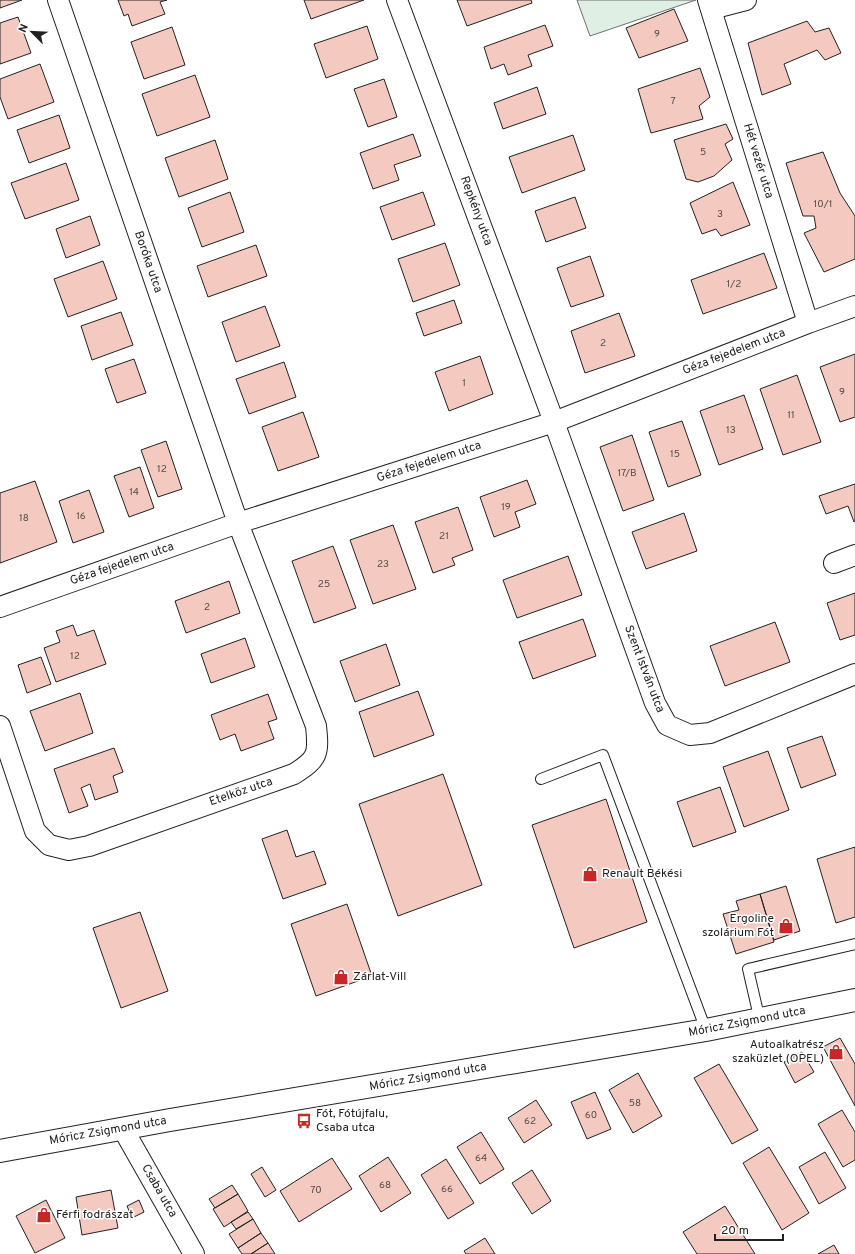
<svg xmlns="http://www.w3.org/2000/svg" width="855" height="1254" font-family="Overpass,sans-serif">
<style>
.green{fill:#e0efe3;stroke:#6f6f6f}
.building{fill:#f3c9c0;stroke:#222}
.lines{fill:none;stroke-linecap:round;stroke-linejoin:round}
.lane-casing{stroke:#222;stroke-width:12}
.street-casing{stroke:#222;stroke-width:22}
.secondary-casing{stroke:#222;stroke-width:24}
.lane{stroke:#fff;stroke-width:10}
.street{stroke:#fff;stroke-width:20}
.secondary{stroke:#fff;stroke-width:22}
.labels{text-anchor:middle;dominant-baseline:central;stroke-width:3;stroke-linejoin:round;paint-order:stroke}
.number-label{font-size:10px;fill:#564c4a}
.street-label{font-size:12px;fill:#222;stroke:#fff}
.poi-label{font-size:12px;fill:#222;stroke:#fff;text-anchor:start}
</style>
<rect width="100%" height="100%" fill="#fff"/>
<!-- green -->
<path class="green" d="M577,0H696L590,36Z"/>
<!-- building -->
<path class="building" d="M0,0H22L0,8Z
M118,0H167L160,2L165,14L132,26L128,14L124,16Z
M304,0H364L311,19Z
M457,0H531L532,3L467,26Z
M674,9L688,41L639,58L626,28Z
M18,17L31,53L0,64V23Z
M807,21L815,32L829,28L841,53L825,60L817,50L784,64L791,84L762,95L748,43Z
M545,25L553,46L528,55L532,66L508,75L504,64L491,69L484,47Z
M367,26L378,59L326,78L314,44Z
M172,27L185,65L144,79L131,42Z
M40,64L54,102L8,119L0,97V79Z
M700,68L710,97L699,106L703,119L651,133L638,89Z
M195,75L210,117L157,136L142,94Z
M384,79L397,117L368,127L354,89Z
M537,87L546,114L503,129L494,103Z
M59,115L70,148L29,163L17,130Z
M726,124L733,139L725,144L732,160L714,176L698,182L686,179L674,140Z
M413,134L421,156L394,165L399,180L373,189L360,153Z
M573,135L585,170L522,193L509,157Z
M215,140L228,179L179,197L165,158Z
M823,152L840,193L855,216V259L824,272L804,233L816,228L814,216H803L786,163Z
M66,163L79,200L25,219L11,183Z
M733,182L750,225L721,236L716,229L702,234L690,203Z
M230,192L244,232L202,247L188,208Z
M423,192L435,225L392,240L380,207Z
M575,197L586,228L546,242L535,211Z
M90,216L100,245L66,258L56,229Z
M445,243L460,285L413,302L398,259Z
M256,245L267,276L208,297L197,266Z
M764,253L777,288L703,314L691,280Z
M590,256L604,296L571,307L557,268Z
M103,261L117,299L68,317L54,279Z
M454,300L462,323L424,336L416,313Z
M265,306L280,346L236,362L222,322Z
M121,312L133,345L92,360L81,326Z
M619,313L635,356L585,373L571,331Z
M855,354V417L840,422L820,367Z
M480,356L493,394L449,411L435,372Z
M134,359L146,393L117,403L105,369Z
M284,362L296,397L249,414L236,379Z
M797,375L821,442L783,455L760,389Z
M744,395L763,449L719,465L700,411Z
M303,412L319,457L278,471L262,427Z
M682,421L701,475L668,487L649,432Z
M632,435L654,500L623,511L600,447Z
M166,441L182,489L158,497L141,450Z
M140,467L154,508L129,517L114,476Z
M527,480L536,504L515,512L520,527L494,537L480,497Z
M35,481L57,542L0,563V493Z
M855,484V521L854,522L848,506L826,514L819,496Z
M89,490L104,532L73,543L59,501Z
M458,507L473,550L452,558L455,565L433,573L415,522Z
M684,513L697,551L646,569L632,532Z
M393,525L416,589L373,604L350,540Z
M333,546L356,608L314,623L292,561Z
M568,556L582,595L517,618L503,580Z
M229,581L240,613L186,633L175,601Z
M855,593V635L840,640L827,603Z
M583,619L596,656L533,679L519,642Z
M775,622L790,662L725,686L710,646Z
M73,625L77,636L94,630L106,664L56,682L44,648L60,642L56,631Z
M245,638L255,667L211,683L201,654Z
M386,644L400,685L355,702L340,661Z
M41,657L51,684L27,693L18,665Z
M418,691L434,735L374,757L359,712Z
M80,693L93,733L45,751L30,711Z
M268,694L277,719L268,722L274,739L241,751L235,734L220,740L211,715Z
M822,736L836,775L801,788L787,748Z
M114,748L123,772L113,776L118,792L95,800L90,784L81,788L88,806L69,813L54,769Z
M768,751L789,810L744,827L723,767Z
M443,774L482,885L398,916L359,804Z
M720,787L736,832L693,847L677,802Z
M606,799L647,922L574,948L532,825Z
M287,830L296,857L314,851L326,884L283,899L262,839Z
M855,847V917L836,923L817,859Z
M786,886L800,931L774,940L760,894Z
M760,894L774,942L736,954L723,914L739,910L736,901Z
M347,904L372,976L316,996L291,924Z
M140,912L168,991L121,1008L93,928Z
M840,1038L855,1064V1106L823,1047Z
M802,1052L814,1072L795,1083L784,1062Z
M719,1064L758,1130L732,1144L694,1078Z
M638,1073L662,1116L633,1133L609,1090Z
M595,1092L611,1129L587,1139L571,1102Z
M536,1100L552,1125L524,1143L508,1118Z
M842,1110L855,1132V1160L843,1167L818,1124Z
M481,1132L504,1169L480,1184L457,1147Z
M769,1147L809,1213L782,1230L743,1163Z
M825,1152L846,1188L819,1204L799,1167Z
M388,1157L411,1193L381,1212L359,1176Z
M332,1158L352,1189L299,1222L280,1191Z
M446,1159L474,1203L448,1219L421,1175Z
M262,1167L276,1190L265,1197L251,1174Z
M532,1170L551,1201L532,1214L512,1183Z
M232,1185L238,1194L215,1208L209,1199Z
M111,1190L118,1228L82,1235L76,1197Z
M238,1194L248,1211L224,1227L213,1209Z
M46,1200L65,1238L35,1253L16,1216Z
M139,1200L144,1212L132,1218L127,1206Z
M725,1206L755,1254H697L683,1232Z
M248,1212L253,1219L236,1229L231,1222Z
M253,1219L261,1233L238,1248L229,1234Z
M261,1233L268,1243L251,1254H242L238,1248Z
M485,1238L495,1254H466L464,1251Z
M268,1243L275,1254H251Z
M834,1245L839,1254H818Z"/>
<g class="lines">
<!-- lane casing -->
<g class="lane-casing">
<path id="lane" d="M541,779L603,755L706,1030
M760,1021L748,969L855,944"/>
</g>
<!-- street casing -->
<g class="street-casing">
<path id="street" d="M397,0L554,422L655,703L667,725L690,735L710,733L855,674
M708,0L808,323
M711,9L746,0
M834,563L855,555
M0,607L238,523L554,422L808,323L855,306
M0,726L35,831L49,845L69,850L89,846L294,774C318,759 319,754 316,726L238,523L58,0
M123,1129L194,1254"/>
</g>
<!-- secondary casing -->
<g class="secondary-casing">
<path id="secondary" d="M0,1151L170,1120L706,1030L855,1000"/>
</g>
<!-- lane -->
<use href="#lane" class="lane"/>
<!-- street -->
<use href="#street" class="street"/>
<!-- secondary -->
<use href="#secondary" class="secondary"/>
</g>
<!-- icons -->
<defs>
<g id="shop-bare" transform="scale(1.2)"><path d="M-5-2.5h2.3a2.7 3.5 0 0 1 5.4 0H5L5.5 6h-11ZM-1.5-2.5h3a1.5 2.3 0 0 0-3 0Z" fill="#c62828" stroke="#fff" stroke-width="2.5" paint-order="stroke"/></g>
<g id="bus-bare" transform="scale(1.2)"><path d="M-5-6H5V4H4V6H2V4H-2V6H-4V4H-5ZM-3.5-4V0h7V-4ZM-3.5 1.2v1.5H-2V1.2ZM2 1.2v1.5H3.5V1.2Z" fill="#c62828" stroke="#fff" stroke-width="2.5" paint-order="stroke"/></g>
</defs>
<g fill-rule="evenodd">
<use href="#shop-bare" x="590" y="874"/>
<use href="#shop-bare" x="786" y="926"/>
<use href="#shop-bare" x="341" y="977"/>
<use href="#shop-bare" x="836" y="1052"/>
<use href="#bus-bare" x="304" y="1121"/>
<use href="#shop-bare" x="44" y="1215"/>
</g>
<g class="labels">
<!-- number labels -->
<g class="number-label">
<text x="657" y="34">9</text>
<text x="673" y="101">7</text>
<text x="703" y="152">5</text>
<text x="823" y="204">10/1</text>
<text x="720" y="214">3</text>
<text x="734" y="284">1/2</text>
<text x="603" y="343">2</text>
<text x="464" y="383">1</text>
<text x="842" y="392">9</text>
<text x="791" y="415">11</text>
<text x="731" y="430">13</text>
<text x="675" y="454">15</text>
<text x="162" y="469">12</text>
<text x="627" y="473">17/B</text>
<text x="134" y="492">14</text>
<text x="506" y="507">19</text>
<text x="81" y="516">16</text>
<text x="24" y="518">18</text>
<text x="444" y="536">21</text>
<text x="383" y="564">23</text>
<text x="324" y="584">25</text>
<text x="207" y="607">2</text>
<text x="75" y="656">12</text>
<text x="635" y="1103">58</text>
<text x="591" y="1115">60</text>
<text x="530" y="1121">62</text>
<text x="481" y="1158">64</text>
<text x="385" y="1185">68</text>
<text x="447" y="1189">66</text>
<text x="316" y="1190">70</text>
</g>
<!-- street labels -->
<g class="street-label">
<text transform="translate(758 161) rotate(73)">Hét vezér utca</text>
<text transform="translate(476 211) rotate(70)">Repkény utca</text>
<text transform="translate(148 262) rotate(71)">Boróka utca</text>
<text transform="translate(734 352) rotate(-21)">Géza fejedelem utca</text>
<text transform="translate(429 462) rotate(-18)">Géza fejedelem utca</text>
<text transform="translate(122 564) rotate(-19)">Géza fejedelem utca</text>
<text transform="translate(644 669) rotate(69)">Szent István utca</text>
<text transform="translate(241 792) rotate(-19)">Etelköz utca</text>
<text transform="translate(747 1022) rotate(-11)">Móricz Zsigmond utca</text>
<text transform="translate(428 1077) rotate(-10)">Móricz Zsigmond utca</text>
<text transform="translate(108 1131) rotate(-10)">Móricz Zsigmond utca</text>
<text transform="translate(159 1191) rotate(60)">Csaba utca</text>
</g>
<!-- poi labels -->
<g class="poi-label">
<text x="602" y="874">Renault Békési</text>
<text x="774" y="919" text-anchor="end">Ergoline<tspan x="774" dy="14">szolárium Fót</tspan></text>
<text x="353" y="977">Zárlat-Vill</text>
<text x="824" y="1045" text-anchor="end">Autoalkatrész<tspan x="824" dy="14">szaküzlet (OPEL)</tspan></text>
<text x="316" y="1114">Fót, Fótújfalu,<tspan x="316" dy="14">Csaba utca</tspan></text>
<text x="56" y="1215">Férfi fodrászat</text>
</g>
</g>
<!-- north arrow -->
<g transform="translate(32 32) rotate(294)" stroke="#ffffff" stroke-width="3" paint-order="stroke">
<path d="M0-3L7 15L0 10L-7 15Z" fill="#222222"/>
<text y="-6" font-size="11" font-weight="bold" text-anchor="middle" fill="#222222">N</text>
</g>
<!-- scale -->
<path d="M715 1234v6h68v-6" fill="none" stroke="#222222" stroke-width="2"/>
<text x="721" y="1234" font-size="12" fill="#222222" stroke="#ffffff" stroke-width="3" paint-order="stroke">20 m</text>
</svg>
